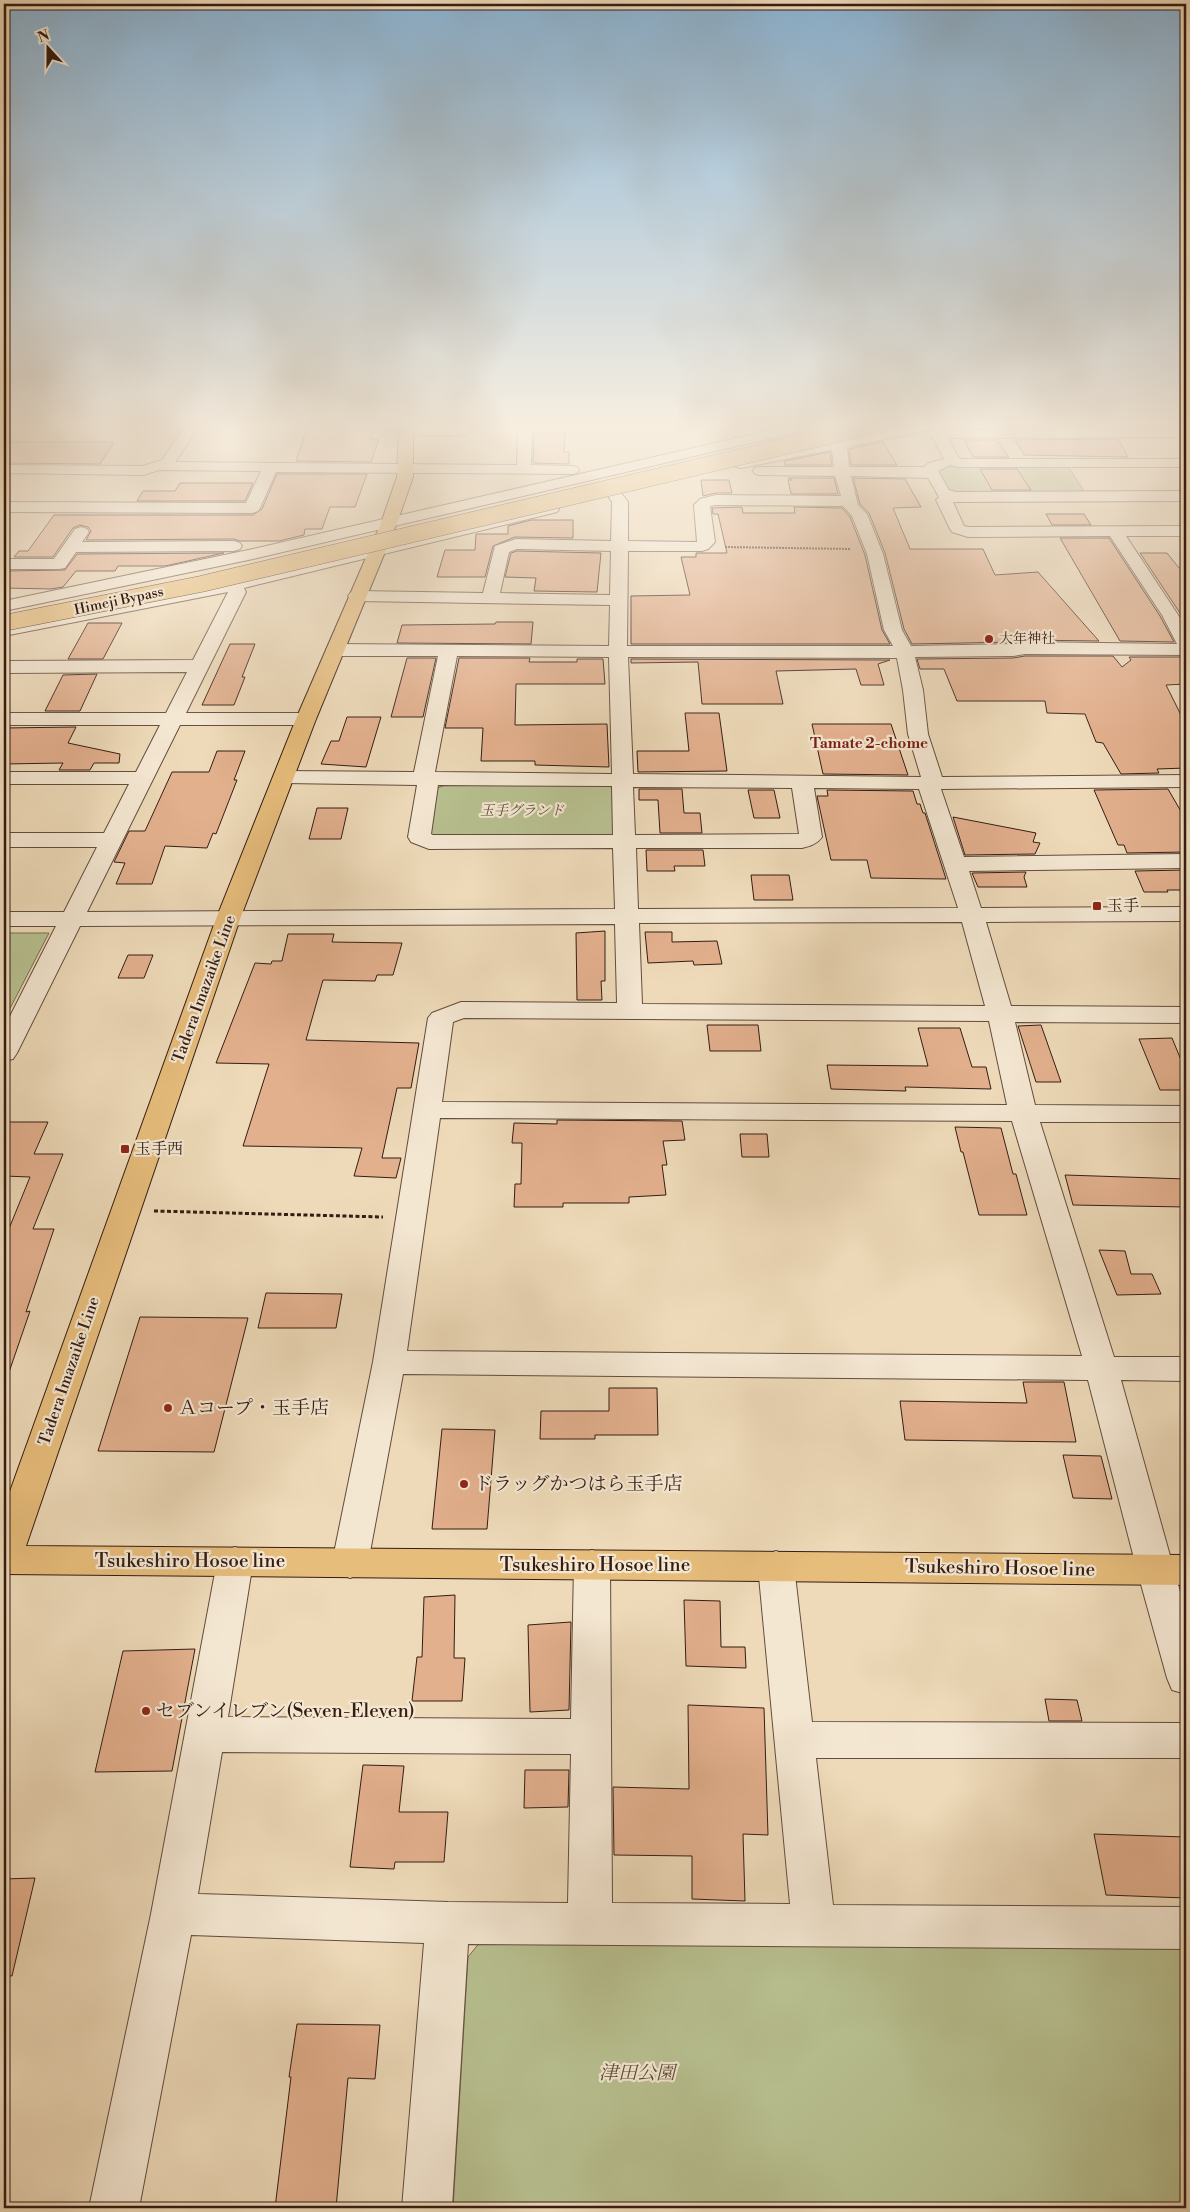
<svg xmlns="http://www.w3.org/2000/svg" width="1190" height="2212" font-family="'Libre Bodoni','Noto Serif JP',serif">
<style>
.green{fill:#b8c090;stroke:#766e52}
.building{fill:#e3b08e;stroke:#341c13}
.lines{fill:none;stroke-linecap:round;stroke-linejoin:round}
.minor-casing{stroke:#624c3c;stroke-width:2}
.major-casing{stroke:#341c13;stroke-width:2}
.highway-casing{stroke:#341c13;stroke-width:2}
.path-far1{stroke:#341c13;stroke-width:2;stroke-dasharray:2 1;stroke-linecap:butt}
.path{stroke:#341c13;stroke-width:3;stroke-dasharray:4 2.5;stroke-linecap:butt}
.minor{fill:#f4e7d2;fill-rule:evenodd}
.major{fill:#e7bd7c;fill-rule:evenodd}
.highway{fill:#e7bd7c;fill-rule:evenodd}
.highway-bridge-casing{stroke:#341c13;stroke-width:17;stroke-linecap:butt}
.highway-bridge{stroke:#e7bd7c;stroke-width:16}
.poi-dot{fill:#8f2418;stroke:#f4e7d2;stroke-width:2}
.labels{text-anchor:middle;dominant-baseline:central;stroke-width:4.5;stroke-linejoin:round;paint-order:stroke}
.far-street-label{font-size:14px;fill:#341c13;stroke:#f4e7d2}
.far-poi-label{font-size:14px;fill:#341c13;stroke:#f4e7d2;text-anchor:start}
.far-park-label{font-size:14px;font-style:italic;fill:#5c4d38;stroke:#f4e7d2}
.far-neighbourhood-label{font-size:15px;font-weight:bold;fill:#7a1f14;stroke:#f4e7d2}
.poi-label{font-size:16px;fill:#341c13;stroke:#f4e7d2;text-anchor:start}
.street-label{font-size:16px;fill:#341c13;stroke:#f4e7d2}
.near-poi-label{font-size:19px;fill:#341c13;stroke:#f4e7d2;text-anchor:start}
.near-street-label{font-size:19px;fill:#341c13;stroke:#f4e7d2}
.near-park-label{font-size:19px;font-style:italic;fill:#5c4d38;stroke:#f4e7d2}
</style>
<rect width="100%" height="100%" fill="#eedab9"/>
<filter id="stains"><feTurbulence type="fractalNoise" baseFrequency=".004" numOctaves="4"/><feColorMatrix values="0 0 0 0 .2 0 0 0 0 .09 0 0 0 0 .02 0 0 0 .5 -.17"/></filter>
<radialGradient id="worn" r=".72"><stop offset=".6" stop-color="#630" stop-opacity="0"/><stop offset="1" stop-color="#630" stop-opacity=".3"/></radialGradient>
<!-- green -->
<path class="green" d="M943,465H1067L1086,494H956L948,492L937,469Z
M445,785H607L613,788L616,832L612,835L437,837L428,833L435,789Z
M4,933H49L4,1020Z
M485,1936L1186,1942V2208H453L468,1957Z"/>
<!-- building -->
<path class="building" d="M308,425H357L353,430H375L370,439H379L371,462L296,461Z
M1005,425H1103L1109,427L1007,428Z
M534,432H565L564,452H569V464L533,463Z
M1118,439L1128,457L1024,455L1015,440Z
M964,440H997L1009,457H973Z
M4,442H114L100,464L4,463Z
M883,442L897,465H851L849,449Z
M830,452L832,465H785L784,461Z
M980,469H1017L1031,490H992Z
M277,474H367L355,507H330L322,529H305L304,535L279,541H240L234,539L86,540L91,531L88,527L80,525L73,528L53,557H14L19,551H28L54,515H253L262,509Z
M788,478H834L838,494H791L788,480H792Z
M853,478L905,479L921,507L893,508L910,549H983L995,575L1038,572L1099,641L1025,640L1013,642L912,644L904,629L885,553L869,513L860,504Z
M701,480H729L732,493H716L703,496Z
M180,483H253L245,501H137L143,491H175Z
M742,507L743,513H795L794,507L842,508L850,517L865,555L882,630L890,644H631V596L690,595L681,557H696V553H727L718,514H713L712,508Z
M1046,514H1084L1091,525H1052Z
M531,520H573V538L515,537L493,546L485,577H437L445,550H475L476,534H508V526Z
M1060,538H1109L1160,616L1174,642L1120,641Z
M517,551L601,553L597,592L534,591L536,578L505,577L511,553Z
M224,553L165,566H118L115,571H76L63,587L51,589L4,588L5,571L65,570L77,554Z
M1140,553H1167L1179,568H1186V622Z
M496,622H533L531,644L397,643L402,625L495,624Z
M88,623H122L103,659H68Z
M230,644H255L242,677H245L234,705H202Z
M1025,656H1113L1122,667L1131,660L1129,657H1186V684L1166,685L1186,725V768L1157,769L1159,773L1121,774L1103,743L1096,742L1085,714L1047,713L1045,701H957L944,669H920L917,659L1013,658Z
M407,658H436L423,717H391Z
M459,658H530L529,662H577V659H603L605,684H516L515,725L607,724L609,767L535,765V761H481L483,728H445Z
M631,659L890,660L878,664L884,685H861L856,669L776,671L783,704H702L698,662L631,663Z
M97,674L80,711H45L63,675Z
M685,713H719L727,771L638,772L637,751H689Z
M347,717H381L366,767L321,764L331,741H339Z
M812,724H891L908,775L823,774Z
M76,727L68,743L120,754L119,763H94L90,770H59L63,763L4,764V728Z
M217,751H245L234,780H237L216,834L213,833L207,848L165,846L152,884H116L125,863L114,862L129,831H145L172,772H209Z
M639,789H682L684,813H700L702,833H660L658,800H639Z
M1168,789L1186,820V852L1127,853L1124,845H1118L1094,790Z
M748,790H774L780,818H754Z
M827,790L913,791L917,804H920L923,813H925L946,879L871,878L867,860H831L817,796H828Z
M317,808H348L341,839H309Z
M953,817L1036,833L1033,842L1040,843L1035,854L965,855Z
M646,850H703L705,866H674L675,871H647Z
M1186,870V890H1167L1168,892H1144L1135,871Z
M1026,872L1024,877L1027,887H978L972,873Z
M751,875H789L793,900H754Z
M605,931V981H601L602,1000H577L576,933Z
M645,932H672V942L717,941L722,964L694,965L693,961L648,963Z
M288,934H334L332,942L402,943L393,975H377L375,981L323,980L306,1040L419,1043L411,1088H397L382,1158H401L396,1178L354,1176L362,1148L243,1146L269,1064L216,1063L255,963L271,964L272,961H282Z
M128,955H153L144,978H118Z
M707,1025H758L761,1051H710Z
M1041,1025L1061,1082H1036L1018,1026Z
M918,1028H960L972,1067H986L991,1089L905,1087L906,1091L831,1089L827,1065L928,1066Z
M1172,1038L1186,1072V1090H1160L1139,1039Z
M557,1120L682,1121L685,1140L663,1141L667,1165H662L666,1195L629,1197V1203H563V1207H514L515,1184H521L522,1143H512L514,1123L557,1124Z
M4,1122H48L34,1154H63L33,1229H54L26,1312L30,1311L7,1378H4V1241L30,1177L4,1176Z
M955,1127L1001,1128L1013,1174H1016L1027,1215H979L963,1152H961Z
M740,1134H767L769,1157H742Z
M1065,1175L1186,1179V1207L1073,1205Z
M1099,1250L1125,1251L1131,1274H1152L1161,1294L1117,1295Z
M266,1293L342,1294L336,1328H258Z
M140,1317L248,1318L214,1452L98,1451Z
M1023,1382H1064L1076,1442L905,1440L900,1401L1027,1403Z
M609,1388H657L658,1435H595V1439H540L541,1411H609Z
M442,1429L495,1430L487,1529H432Z
M1063,1455L1101,1456L1112,1499L1073,1498Z
M455,1595L454,1658H465L462,1701H412L417,1657H422L424,1597Z
M684,1600L720,1601L721,1647H745L746,1668L686,1666Z
M571,1622L569,1710L530,1712L528,1625Z
M195,1649L172,1771L95,1772L123,1651Z
M1045,1699L1077,1700L1082,1721H1049Z
M688,1705L764,1708L768,1835L743,1834L745,1901L692,1899V1856L614,1855L613,1787L689,1789Z
M363,1765L404,1766L399,1812H448L444,1862H395L394,1869L350,1867Z
M525,1770H569L568,1807L524,1808Z
M1094,1834L1186,1837V1898L1106,1895Z
M35,1878L12,1976L4,1975V1879Z
M297,2024L380,2025L375,2079L348,2078L336,2208H275L291,2077H289Z"/>
<g class="lines">
<!-- minor casing -->
<g class="minor-casing">
<path id="minor" d="M186,425H200L175,462L517,465L518,425H532L531,465L572,466L577,467L579,470L577,473L572,474L276,472L260,508L258,511L252,513L4,512V502L246,503L261,471L159,470L143,475L4,473V465L142,466L162,460Z
M458,425H472V431L465,435H406L399,431L406,427H458Z
M793,425H817L810,429L253,559L4,611V601L253,549Z
M912,425H941L943,430L1186,429V437L948,438L958,457L961,459H1186V467H959L950,465L938,471L949,490L956,492L1186,491V501L953,502L964,526L969,527L1186,526V536H1126L1186,627V655L1025,654L1013,656L915,657L923,690L928,734L942,777L1186,775V787L941,789L964,857L1186,854V868L969,871L981,908L1186,907V921L986,922L1011,1006L1186,1007V1023L1015,1022L1035,1105L1186,1106V1122H1040L1114,1357H1186V1381L1121,1380L1186,1613V1694L1172,1690L1167,1678L1137,1570L1088,1380L403,1374L368,1563L363,1573L350,1578L337,1573L332,1563L373,1362L428,1018L432,1013L461,1002L617,1003L615,924L80,926L17,1053L13,1059L4,1061V1028L56,926H4V912H64L97,847H4V833H104L129,784H4V772H136L160,725H4V713H166L187,672L4,673V661L193,660L228,592L4,636V626L235,580L551,504L557,506L559,509L557,512L244,588L246,592L186,713H306L313,715L316,719L313,723L306,725H180L87,912L615,909L613,848L429,849L411,842L408,837L417,785L285,783L278,781L275,777L278,773L285,771L414,772L438,656H335L328,654L326,650L328,646L335,644L609,646L610,605L357,601L351,600L348,596L351,592L357,591L483,593L495,546L516,539L611,541L612,502L606,493L609,490H619L628,502V541L697,542L694,505L700,499L716,495L841,496L835,476L760,475L755,474L753,471L755,468L760,467H834L832,450L741,468L736,467L734,464L736,461ZM929,430L944,459L929,463L924,467H849L847,447ZM851,476L928,478L939,497L936,500L950,529L952,532L968,537L1110,536L1162,615L1177,644L1025,642L1013,644L911,646L902,630L883,554L867,514L858,505ZM716,505L843,506L852,516L867,554L884,630L893,646H627L628,551H702L708,549L715,542L710,506ZM517,549L611,551L610,595L500,593L509,552ZM457,656L609,657L612,774L435,772ZM628,657L897,658L903,690L908,734L921,777L633,774ZM438,785L612,786L613,835H433L431,834ZM633,787L792,788L799,834L635,835ZM814,788L919,789L958,908L638,909L636,848H802C810,846 817,844 822,837ZM962,922L985,1006L642,1004L639,923ZM464,1018L989,1021L1007,1105L442,1102L453,1022ZM440,1118L1012,1121L1082,1356L407,1351Z
M81,527L87,529L89,532L82,542L234,541L240,543L242,546L240,549L234,551L76,552L65,568L59,569H4V559H54L75,529Z
M235,1547L248,1552L253,1562L228,1717L571,1719L574,1565L579,1555L592,1550L605,1555L610,1565L612,1903L790,1904L758,1566L763,1556L776,1551L789,1556L794,1566L812,1722L1186,1723V1758H816L833,1905L1186,1907V1949L468,1944L452,2208H402L424,1943L191,1935L139,2208H89L151,1914L217,1562L222,1552ZM222,1752L571,1754L568,1903L448,1902L198,1894Z"/>
</g>
<!-- major casing -->
<g class="major-casing">
<path id="major" d="M399,425H413V477L397,523L316,719L240,919L26,1546L1186,1555V1585L4,1574V1508L216,919L296,719L381,523L397,477Z"/>
</g>
<!-- highway casing -->
<g class="highway-casing">
<path id="highway" d="M829,425H844L837,429L831,428Z"/>
</g>
<!-- path-far1 -->
<path class="path-far1" d="M725,547L851,549"/>
<!-- path -->
<path class="path" d="M154,1211L383,1217"/>
<!-- minor -->
<use href="#minor" class="minor"/>
<!-- major -->
<use href="#major" class="major"/>
<!-- highway -->
<use href="#highway" class="highway"/>
<!-- highway-bridge casing -->
<g class="highway-bridge-casing">
<path id="highway-bridge" d="M4,623L201,584L876,425"/>
</g>
<!-- highway-bridge -->
<use href="#highway-bridge" class="highway-bridge"/>
</g>
<!-- sky -->
<linearGradient id="sky" x2="0" y2="1"><stop stop-color="#8bb5d6"/><stop offset="0.58" stop-color="#f7eee0"/><stop offset="1" stop-color="#f7eee0" stop-opacity="0"/></linearGradient>
<rect width="1190" height="734" fill="url(#sky)"/>
<!-- markers -->
<g class="poi-dot">
<circle cx="989" cy="639" r="5"/>
<rect x="1092" y="901" width="10" height="10" rx="2.5"/>
<rect x="120" y="1144" width="10" height="10" rx="2.5"/>
<circle cx="168" cy="1408" r="5"/>
<circle cx="464" cy="1484" r="5"/>
<circle cx="146" cy="1711" r="5"/>
</g>
<g class="labels">
<!-- far-street labels -->
<g class="far-street-label">
<text transform="translate(119 601) rotate(-12)">Himeji Bypass</text>
</g>
<!-- far-poi labels -->
<g class="far-poi-label">
<text x="999" y="639">大年神社</text>
</g>
<!-- far-park labels -->
<g class="far-park-label">
<text x="522" y="811">玉手グランド</text>
</g>
<!-- far-neighbourhood labels -->
<g class="far-neighbourhood-label">
<text x="869" y="743">Tamate 2-chome</text>
</g>
<!-- poi labels -->
<g class="poi-label">
<text x="1107" y="906">玉手</text>
<text x="135" y="1149">玉手西</text>
</g>
<!-- street labels -->
<g class="street-label">
<text transform="translate(204 989) rotate(-70)">Tadera Imazaike Line</text>
<text transform="translate(69 1371) rotate(-71)">Tadera Imazaike Line</text>
</g>
<!-- near-poi labels -->
<g class="near-poi-label">
<text x="178" y="1408">Ａコープ・玉手店</text>
<text x="474" y="1484">ドラッグかつはら玉手店</text>
<text x="156" y="1711">セブンイレブン(Seven-Eleven)</text>
</g>
<!-- near-street labels -->
<g class="near-street-label">
<text x="190" y="1561">Tsukeshiro Hosoe line</text>
<text x="595" y="1565">Tsukeshiro Hosoe line</text>
<text transform="translate(1000 1568) rotate(1)">Tsukeshiro Hosoe line</text>
</g>
<!-- near-park labels -->
<g class="near-park-label">
<text x="637" y="2073">津田公園</text>
</g>
</g>
<!-- margin -->
<rect width="1190" height="2212" fill="none" stroke="#eedab9" stroke-width="20"/>
<rect x="5" y="5" width="1180" height="2202" fill="none" stroke="#341c13" stroke-width="2.5"/>
<rect x="10" y="10" width="1170" height="2192" fill="none" stroke="#341c13"/>
<!-- north arrow -->
<g transform="translate(48 48) rotate(339)" stroke="#f4e7d2" stroke-width="4" paint-order="stroke">
<path d="M0-4L9 19L0 12L-9 19Z" fill="#341c13"/>
<text y="-8" font-size="14" font-weight="bold" text-anchor="middle" fill="#341c13">N</text>
</g>
<rect width="100%" height="100%" filter="url(#stains)"/>
<rect width="100%" height="100%" fill="url(#worn)"/>
</svg>
